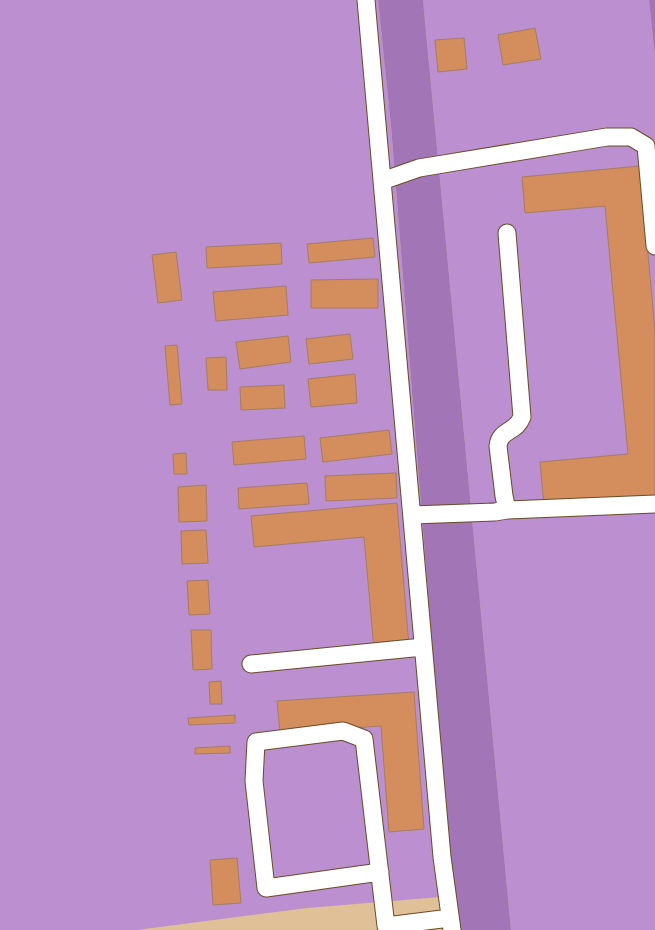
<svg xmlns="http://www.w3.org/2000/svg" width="655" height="930" font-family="'Exo 2',sans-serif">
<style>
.green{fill:#bb8fd0}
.forest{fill:#a275b7}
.building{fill:#d48d5c;stroke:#a67d62}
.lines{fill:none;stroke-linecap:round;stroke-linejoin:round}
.minor-casing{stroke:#674c26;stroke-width:19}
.minor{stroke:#fff;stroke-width:17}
</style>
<rect width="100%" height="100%" fill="#dfc097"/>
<!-- green -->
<path class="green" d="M0,0H378L391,126L452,896L307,908L137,930H0Z
M423,0H649L655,57V930H511Z"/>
<!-- forest -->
<path class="forest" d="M378,0H423L511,930H457L452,896L391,126Z
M649,0H655V57Z"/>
<!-- building -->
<path class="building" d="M535,28L541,59L503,65L498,35Z
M464,38L467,69L438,72L435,40Z
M640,166L655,331V496L544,506L540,462L628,454L605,206L525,213L522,177Z
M373,238L375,257L309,263L307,244Z
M281,243L282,264L207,268L206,247Z
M176,252L182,300L158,303L152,255Z
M378,279V308H311V280Z
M286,286L288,315L216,321L213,292Z
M350,334L353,359L309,364L306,339Z
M288,336L291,362L240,369L236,342Z
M177,345L182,404L170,405L165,346Z
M226,357L227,390H208L206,358Z
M355,374L357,403L311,407L308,379Z
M284,385L285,408L241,410L240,387Z
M389,430L392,454L323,462L320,438Z
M304,436L306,459L234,465L232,442Z
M186,453L187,474H174L173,454Z
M396,473L397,498L326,501L325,476Z
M307,483L309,504L239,509L238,488Z
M206,485L207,521L179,522L178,487Z
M397,503L409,646L374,649L364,537L254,547L251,516Z
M206,530L208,563L182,564L181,531Z
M208,580L210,614L189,615L187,581Z
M191,630H211L212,669L193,670Z
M221,681L222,704H210L209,682Z
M414,692L424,829L389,832L381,726L280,733L277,701Z
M235,715V723L189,725L188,718Z
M230,746V753L195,754V748Z
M237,858L241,903L213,905L210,860Z"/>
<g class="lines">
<!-- minor casing -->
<g class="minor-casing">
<path id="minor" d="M366,0L442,857L452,930
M382,181L419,168L607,137H631L646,146L655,246
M507,510L655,504
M412,515L495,512L507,510L504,496L498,446C500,429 516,433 522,417L507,233
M251,664L423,647
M380,872L266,888L254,781L256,742L343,731L364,739L386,926L450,918"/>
</g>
<!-- minor -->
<use href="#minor" class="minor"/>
</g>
</svg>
